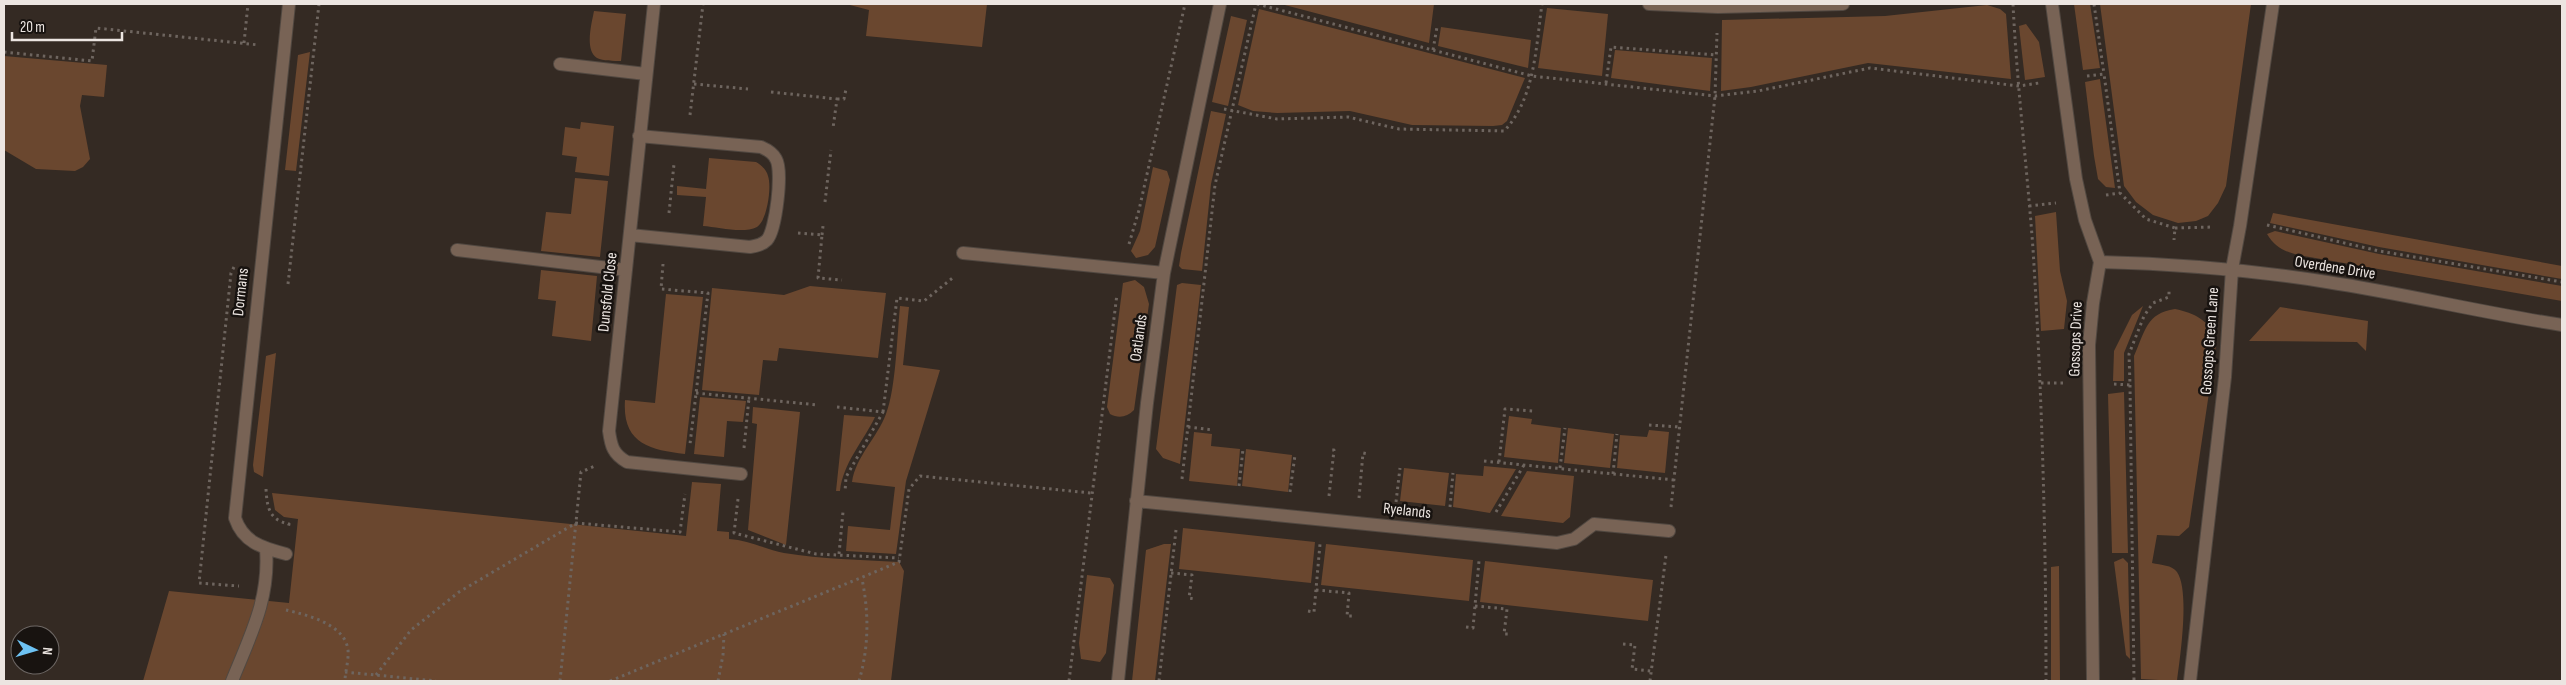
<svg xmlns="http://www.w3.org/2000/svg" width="2566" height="685" font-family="'Sofia Sans Condensed',sans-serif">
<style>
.green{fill:#6a472f}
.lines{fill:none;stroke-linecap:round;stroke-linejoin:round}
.minor-casing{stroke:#514841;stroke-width:14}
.path{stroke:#6e655f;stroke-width:3;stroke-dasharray:2.5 4;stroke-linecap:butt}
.minor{stroke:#786355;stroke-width:12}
.labels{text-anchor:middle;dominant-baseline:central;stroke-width:5;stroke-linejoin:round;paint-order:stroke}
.street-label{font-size:16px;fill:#ece5e1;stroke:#181310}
</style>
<rect width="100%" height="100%" fill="#342a23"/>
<!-- green -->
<path class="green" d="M846,4H987L982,47L866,36L869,10Z
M1281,4H1434L1429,43Z
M2074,4H2090L2100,68L2083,70Z
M2100,4H2251L2226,186L2218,203L2208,216L2196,221L2178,223L2153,215L2136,202L2124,186Z
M1987,5L2000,9L2006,14L2011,79L1868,63L1751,87L1721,91L1722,20L1885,16Z
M1547,8L1608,14L1602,76L1538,68Z
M1259,9L1525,78L1507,121L1502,125L1493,126L1412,125L1350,111L1277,113L1253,111L1238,105Z
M594,11L626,14L621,61C614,61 603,61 597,58C584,50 592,22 594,11Z
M1231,16L1247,20L1228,106L1212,102Z
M2026,24L2039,42L2045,77L2025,80L2019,26Z
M1441,27L1531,40L1528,68L1438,46Z
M1615,50L1712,58L1710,91L1611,78Z
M310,52L296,171L285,170L298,55Z
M4,56L107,65L104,97L82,95L80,106L90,159L83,167L75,171L36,169L4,150Z
M2100,79L2115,188L2106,187L2098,179L2094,156L2085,82Z
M1211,111L1226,114L1211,184L1202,271L1182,269L1179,266L1181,253Z
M581,122L614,126L609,176L575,172L577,157L562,155L565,127L580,129Z
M709,158L756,162C761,165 767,170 768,176C772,187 767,221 757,227C743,234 718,227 703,226L706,197L677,195V186L706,189Z
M1153,167L1167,171L1170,180L1155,247L1148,255L1136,258L1131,251L1140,231Z
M575,178L608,181L600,257L541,251L546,212L571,214Z
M2056,212L2060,271L2067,301L2064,329L2041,331L2035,216Z
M2273,213L2562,266V279L2379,247L2270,223Z
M2275,231L2379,254L2562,286V301L2298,255C2283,251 2275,247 2267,234Z
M541,270L597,276L591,341L552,336L556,301L538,299Z
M1135,280L1144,287L1149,304L1134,410C1127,417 1119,419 1110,414L1107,407L1123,283Z
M1182,283L1201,285L1180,464L1163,458L1156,449L1177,285Z
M810,286L886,293L878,358L779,348L777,361L763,360L759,395L702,390L712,288L784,295Z
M666,294L703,297L685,454C649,450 622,443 625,400L655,403Z
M900,306L909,307L903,365L940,370L906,481L896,554L846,551L848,526L890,530L895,487L852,482C856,456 877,438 886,414C896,388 897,336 900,306Z
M2143,306L2124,353V381H2113L2114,351L2132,315Z
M2280,307L2368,321L2366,351L2357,342L2249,341Z
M2175,309C2195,313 2208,320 2217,339L2189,527L2179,536L2157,535L2152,563C2161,565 2172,565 2177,572C2190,591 2180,658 2177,681L2141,679L2134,356C2145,332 2146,313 2175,309Z
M276,353L263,477L254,472L253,465L266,356Z
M2124,392L2128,553H2112L2108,394Z
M700,397L746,401L743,422L727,421L724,457L694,454Z
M753,407L800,412L786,545L748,530L757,424L752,423Z
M844,415L875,417C863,442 843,463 840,491H836Z
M1509,416L1532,419L1531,424L1561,428L1558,463L1504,457Z
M1568,428L1614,434L1610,468L1564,463Z
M1649,430L1669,432L1665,473L1617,468L1620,435L1647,437Z
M1194,432L1212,434L1211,446L1240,449L1237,486L1189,481Z
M1246,449L1292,455L1288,492L1242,486Z
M1484,466L1516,469L1490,513L1453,507L1456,474L1483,476Z
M1404,468L1449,473L1445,506L1400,501Z
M1527,471L1574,476L1570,517L1563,523L1501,516Z
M692,482L721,484L717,531L729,532V539C748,540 765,549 784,553C822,559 860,560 899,562L904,571L891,681H143L169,591L289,603L298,519L284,517L275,510L272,493L686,536Z
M1183,528L1315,542L1311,583L1179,569Z
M1164,544H1171L1155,681H1132L1146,550Z
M1326,544L1473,560L1469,601L1321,585Z
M2123,558L2128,563L2130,659L2126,655L2114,562Z
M1485,561L1653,580L1648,621L1480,602Z
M2059,566L2060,681H2051V567Z
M1087,575L1110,578L1114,585L1106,653L1100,662L1081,659L1079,643Z"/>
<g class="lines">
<!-- minor casing -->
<g class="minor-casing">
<path id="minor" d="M654,4L609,431C611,446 613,454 627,462L741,474
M1649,4L1718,7L1843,4
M2052,4L2076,179L2085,220L2100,262L2093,303L2089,345L2093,681
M560,64L646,74
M630,235L750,247C756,246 762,245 767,240C776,230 783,171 776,159C773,153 768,150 761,147L639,136
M457,250L626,270
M963,253L1164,273
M2100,262C2177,264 2252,270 2327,282C2406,294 2483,313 2562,325
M1136,501L1557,543L1574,539L1594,524L1669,531
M286,554C262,548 243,542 235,518L289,4
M232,681C250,636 270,599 266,549
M1118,681L1147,403L1164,273L1220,4
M2190,681L2225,377L2232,269L2240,226L2273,4"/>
</g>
<!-- path -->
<path class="path" d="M1257,4L1532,76L1715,96L1758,91L1870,68L2019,86L2039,83
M2013,4C2017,86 2027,167 2033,249C2042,393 2046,537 2046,681
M2094,4L2104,74
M244,43L248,4
M1433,50L1437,27
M4,52L92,61L96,28L259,45
M2087,76L2104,74L2120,193L2146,219L2175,228L2174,240
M1606,83L1611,47L1716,55
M694,84L748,89
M771,92L837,99L833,128
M837,99H844L846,89
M1224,109L1277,119L1348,117L1399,129L1504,131C1535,99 1536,46 1542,4
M690,115L703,4
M2106,195L2120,193
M825,202L831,150
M2029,206L2056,203
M669,213L674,164
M2267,225L2379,251L2562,282
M2175,228L2213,227
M798,233L822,235L818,278L842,280
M822,235L823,226
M1129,244L1139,210L1185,4
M663,264L661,289L708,293L690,444
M234,267L231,273L199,583L239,586
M288,284L319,4
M2041,383H2065
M2114,384L2130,385L2129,354L2144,316L2153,303L2169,297V291
M2130,385L2134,681
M696,393L818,405
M837,407L883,412L846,477L845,492
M883,412L897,298L924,301L955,276
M1649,425L1680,427
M1188,427L1213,430
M744,448L749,398
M1484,461L1674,480
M1499,462L1505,409L1533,411
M1560,468L1565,428
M1613,474L1617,434
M1182,479L1215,185L1256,4
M1239,486L1243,449
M266,489C267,507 269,520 289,524L288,528
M1290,492L1295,455
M1329,496L1334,450H1330
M1359,498L1363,453L1368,454
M738,499L734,533L816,554L899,558
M1396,502L1400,468
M1450,507L1453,473
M1671,507L1715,96L1717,33
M1496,512L1524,465
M839,554L843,512
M1171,573L1192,575L1189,598L1195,599
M1316,590L1349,593L1347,616H1353
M1475,606L1507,609L1504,634H1510
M286,610C307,615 345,624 348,650C349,660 345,672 345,681
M1308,611L1314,612L1320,544
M1466,627L1473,628L1479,561
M1623,644L1635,645L1632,669L1651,671
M345,672L436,681
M376,675L411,630L459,592L576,523L680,532L685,494
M560,681L581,472L595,466
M610,681L899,562L909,489L920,476L1091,493
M718,681L723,655L724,634
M859,681C869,647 869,613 862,579
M1069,681L1117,294
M1159,681L1176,530
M1650,681L1666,555"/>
<!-- minor -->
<use href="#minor" class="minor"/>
</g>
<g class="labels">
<!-- street labels -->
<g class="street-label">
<text transform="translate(2335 268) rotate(9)">Overdene Drive</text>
<text transform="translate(241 292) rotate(-84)">Dormans</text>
<text transform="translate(608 292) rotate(-84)">Dunsfold Close</text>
<text transform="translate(1139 338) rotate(-82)">Oatlands</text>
<text transform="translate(2076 339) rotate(-88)">Gossops Drive</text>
<text transform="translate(2210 341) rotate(-86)">Gossops Green Lane</text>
<text transform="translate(1407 511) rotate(6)">Ryelands</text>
</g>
</g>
<!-- border -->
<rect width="2566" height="685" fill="none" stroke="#ece5e1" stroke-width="10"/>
<!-- north arrow -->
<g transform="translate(35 650) rotate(95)"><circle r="24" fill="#181310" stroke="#6d6764"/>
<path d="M0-4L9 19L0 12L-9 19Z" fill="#6dc2f3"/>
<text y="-8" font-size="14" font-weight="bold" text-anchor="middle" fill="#ece5e1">N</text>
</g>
<!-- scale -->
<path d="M12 32v8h110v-8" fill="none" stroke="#ece5e1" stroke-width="2.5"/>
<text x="20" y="32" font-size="15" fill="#ece5e1" stroke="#181310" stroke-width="4" paint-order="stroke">20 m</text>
</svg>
